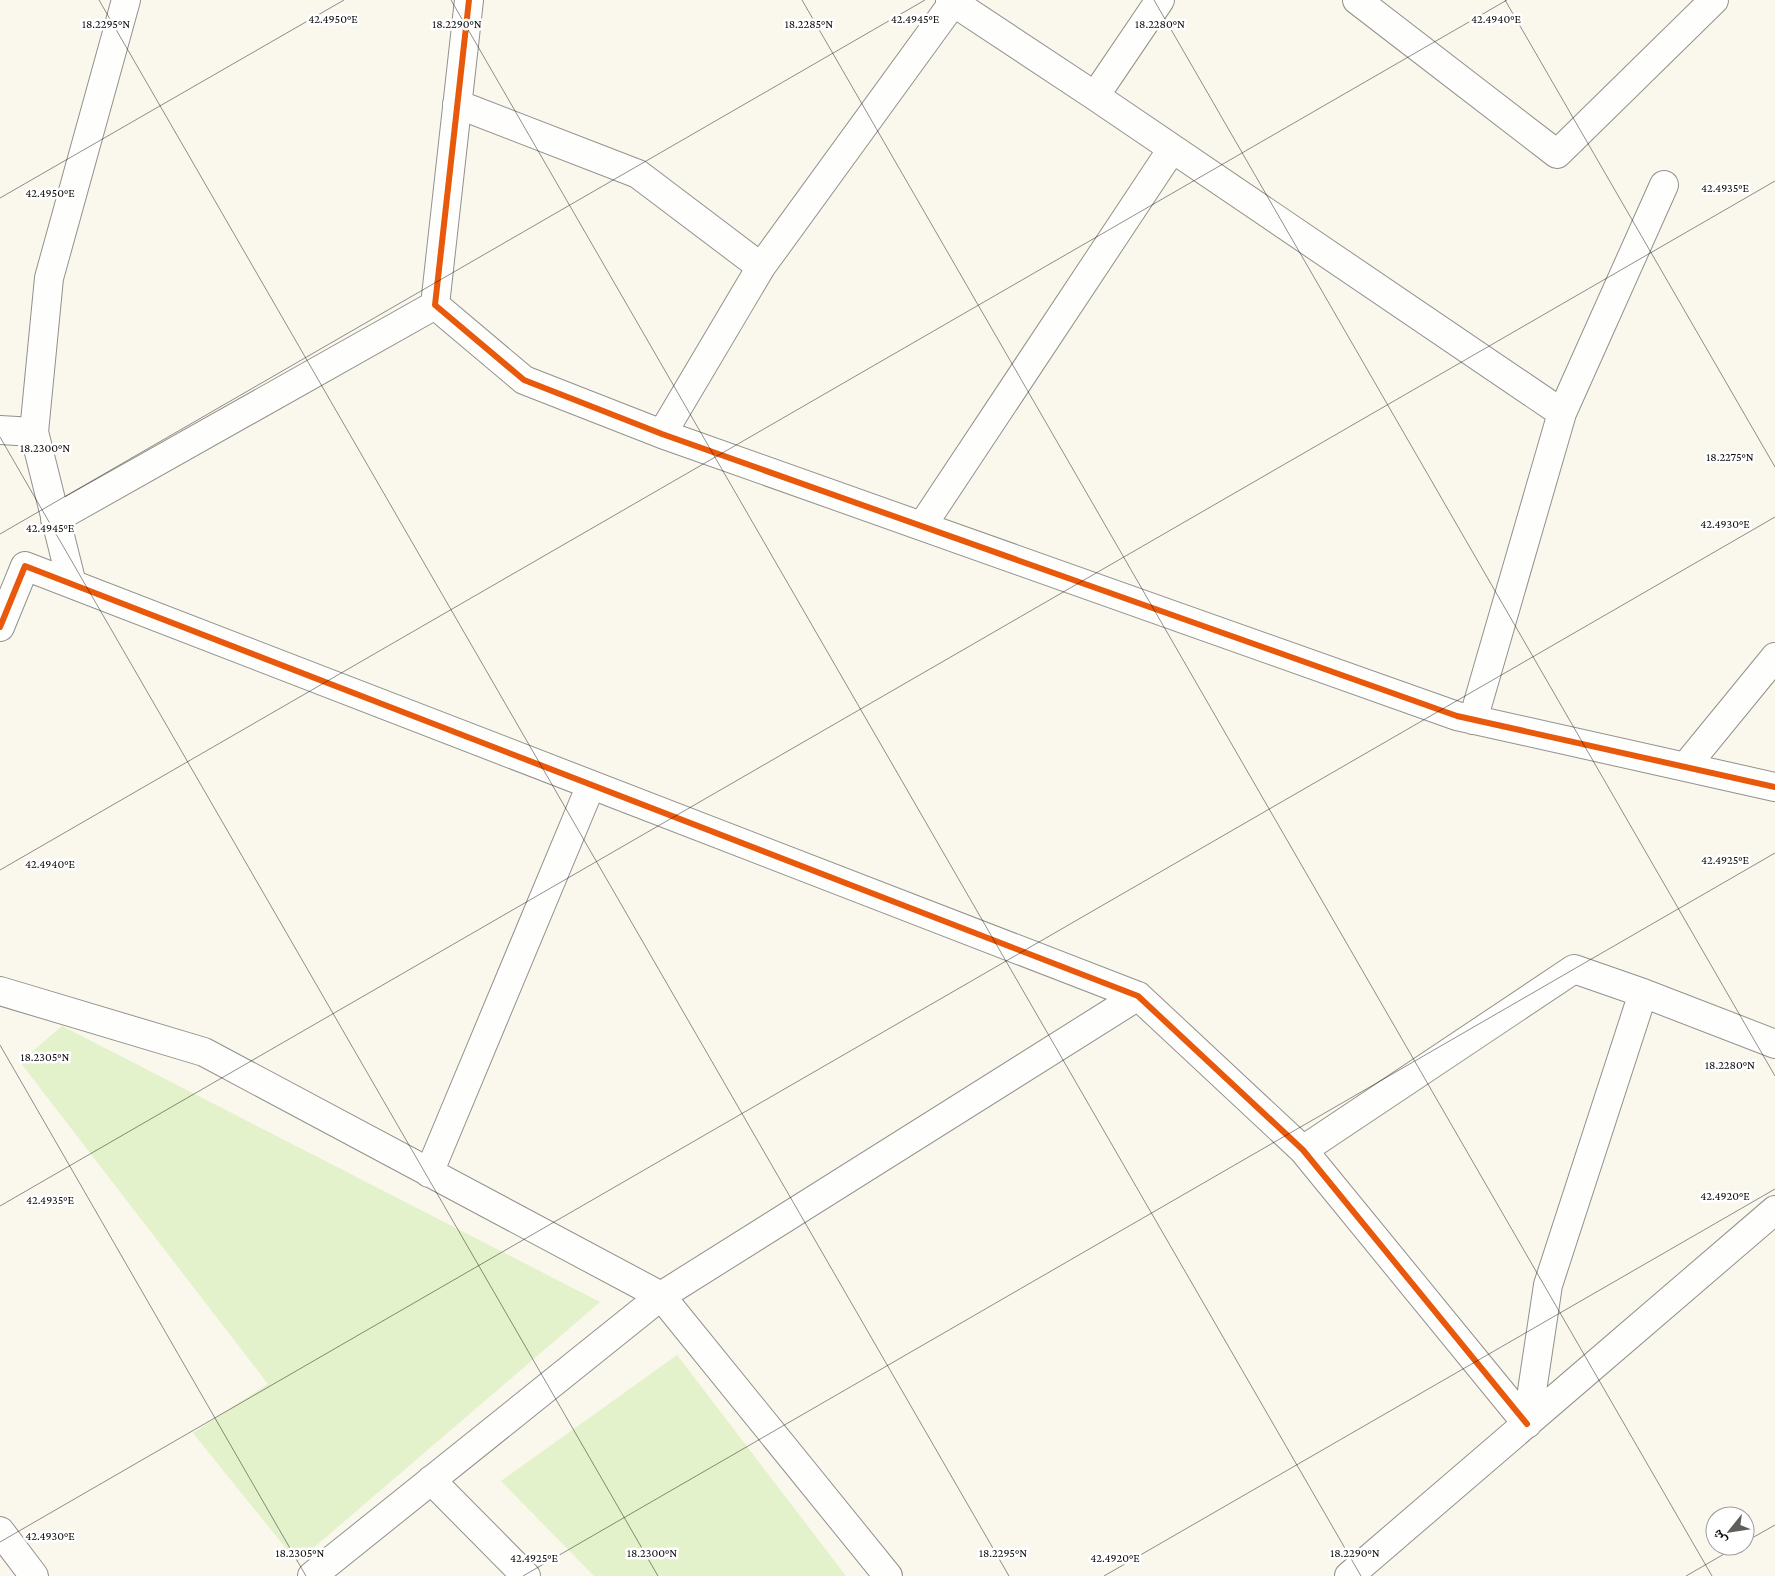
<svg xmlns="http://www.w3.org/2000/svg" width="1775" height="1576" font-family="'Crimson Pro','Noto Naskh Arabic',serif">
<style>
.green{fill:#e3f2ca}
.lines{fill:none;stroke-linecap:round;stroke-linejoin:round}
.street-casing{stroke:#93918d;stroke-width:30}
.street{stroke:#fefefc;stroke-width:28}
.cycleway-casing{stroke:#fff;stroke-width:9}
.cycleway{stroke:#e8590c;stroke-width:6}
.ticks{fill:none;stroke:#0b0b0b;stroke-width:1;stroke-opacity:0.45}
.ticks-label{font-size:12px;text-anchor:middle;fill:#0b0b0b;stroke:#fff;stroke-width:5;stroke-linejoin:round;paint-order:stroke}
</style>
<rect width="100%" height="100%" fill="#faf7ed"/>
<!-- green -->
<path class="green" d="M62,1026L600,1302L297,1562L193,1433L268,1384L20,1062Z
M677,1355L846,1576H594L501,1481Z"/>
<g class="lines">
<!-- street casing -->
<g class="street-casing">
<path id="street" d="M469,0L435,305L524,380L662,434L1457,716L1775,787
M950,0L1095,96L1562,413
M1357,0L1557,154L1714,0
M1095,96L1160,0
M457,104L638,174L761,267
M0,430L34,432
M662,434L761,267L955,0
M55,519L435,305
M922,526L1172,149
M72,584L34,432L49,278L126,0
M0,627L25,566L1138,996L1303,1150L1527,1424
M1473,720L1562,413L1664,185
M1685,767L1775,657
M0,991L204,1052L661,1296L888,1576
M1303,1150L1574,969L1643,993L1775,1044
M429,1173L591,785
M1527,1424L1548,1285L1643,993
M431,1480L526,1576
M0,1531L34,1576
M312,1576L661,1296L1138,996
M1349,1576L1775,1210"/>
</g>
<!-- street -->
<use href="#street" class="street"/>
<!-- cycleway casing -->
<g class="cycleway-casing">
<path id="cycleway" d="M469,0L435,305L524,380L662,434L1457,716L1775,787
M0,627L25,566L1138,996L1303,1150L1527,1424"/>
</g>
<!-- cycleway -->
<use href="#cycleway" class="cycleway"/>
</g>
<!-- ticks -->
<path class="ticks" d="M99,0L1009,1576M451,0L1361,1576M802,0L1712,1576M1154,0L1775,1076M1505,0L1775,467M0,198L344,0M0,437L658,1576M0,534L925,0M0,870L1507,0M0,1045L306,1576M0,1206L1775,181M0,1542L1775,517M1745,1542L1775,1525M523,1576L1775,853M1104,1576L1775,1189M1686,1576L1738,1546"/>
<g class="ticks-label">
<text x="333" y="23">42.4950°E</text>
<text x="915" y="23">42.4945°E</text>
<text x="1496" y="23">42.4940°E</text>
<text x="106" y="28">18.2295°N</text>
<text x="457" y="28">18.2290°N</text>
<text x="809" y="28">18.2285°N</text>
<text x="1160" y="28">18.2280°N</text>
<text x="1725" y="192">42.4935°E</text>
<text x="50" y="197">42.4950°E</text>
<text x="45" y="452">18.2300°N</text>
<text x="1730" y="461">18.2275°N</text>
<text x="1725" y="528">42.4930°E</text>
<text x="50" y="532">42.4945°E</text>
<text x="1725" y="864">42.4925°E</text>
<text x="50" y="868">42.4940°E</text>
<text x="45" y="1061">18.2305°N</text>
<text x="1730" y="1069">18.2280°N</text>
<text x="1725" y="1200">42.4920°E</text>
<text x="50" y="1204">42.4935°E</text>
<text x="50" y="1540">42.4930°E</text>
<text x="300" y="1557">18.2305°N</text>
<text x="652" y="1557">18.2300°N</text>
<text x="1003" y="1557">18.2295°N</text>
<text x="1355" y="1557">18.2290°N</text>
<text x="534" y="1562">42.4925°E</text>
<text x="1115" y="1562">42.4920°E</text>
</g>
<!-- north arrow -->
<g transform="translate(1730 1531) rotate(240)"><circle r="24" fill="#ffffff" stroke="#9d9d9d"/>
<path d="M0-4L9 19L0 12L-9 19Z" fill="#5f5e5a"/>
<text y="-8" font-size="14" font-weight="bold" text-anchor="middle" fill="#0b0b0b">ش</text>
</g>
</svg>
